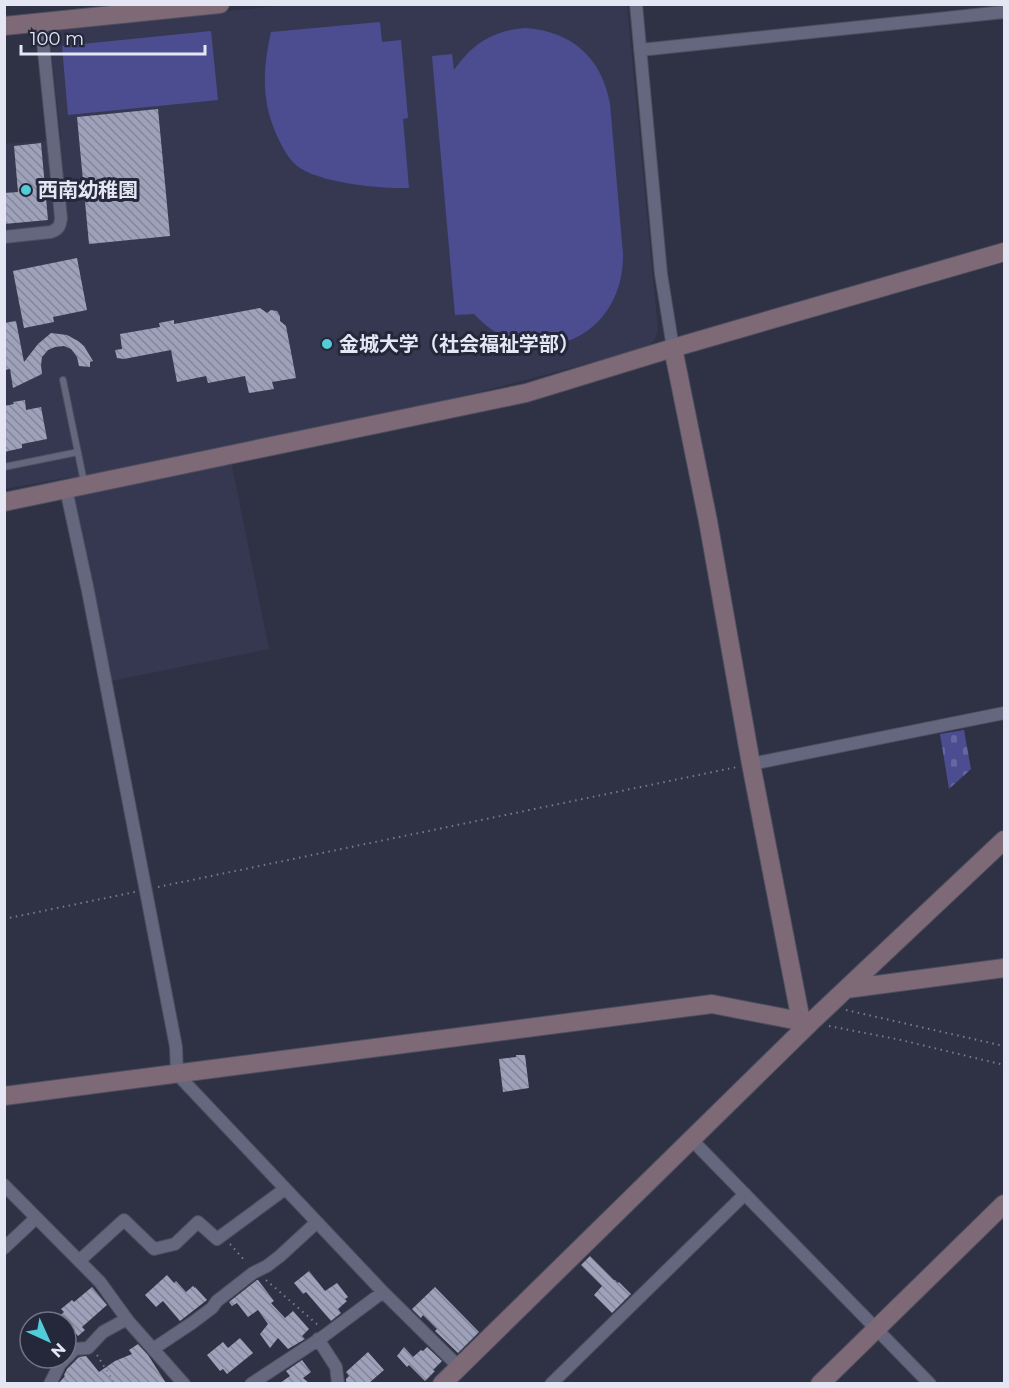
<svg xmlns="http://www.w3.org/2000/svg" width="1009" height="1388" font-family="Montserrat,'Noto Sans JP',sans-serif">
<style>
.built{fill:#363852}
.cemetery{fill:url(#cemetery-stones)}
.pitch{fill:#4c4d91}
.building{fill:url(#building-back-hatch)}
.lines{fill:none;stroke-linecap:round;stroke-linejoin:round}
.lane-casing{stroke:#4d4e5f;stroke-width:8}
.street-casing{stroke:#4d4e5f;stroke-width:14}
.secondary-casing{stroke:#4d4e5f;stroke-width:20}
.path{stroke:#7b7d8e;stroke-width:2;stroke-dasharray:1.5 4.5;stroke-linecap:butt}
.lane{stroke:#64677d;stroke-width:6}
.street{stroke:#64677d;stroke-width:12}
.secondary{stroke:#7e6976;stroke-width:18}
.poi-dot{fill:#52ccd6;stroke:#25273a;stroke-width:2}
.labels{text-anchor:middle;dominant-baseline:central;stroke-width:6;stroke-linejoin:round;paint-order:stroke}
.poi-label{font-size:20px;font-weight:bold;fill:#e5e6f3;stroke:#25273a;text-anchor:start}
</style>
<defs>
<pattern id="cemetery-stones" width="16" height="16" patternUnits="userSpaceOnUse" patternTransform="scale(1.5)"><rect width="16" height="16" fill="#4c4d91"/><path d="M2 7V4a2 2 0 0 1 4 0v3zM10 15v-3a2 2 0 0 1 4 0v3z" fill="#6667a1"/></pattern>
<pattern id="building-back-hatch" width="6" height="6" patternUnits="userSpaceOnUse" patternTransform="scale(1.5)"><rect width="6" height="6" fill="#9ea1ba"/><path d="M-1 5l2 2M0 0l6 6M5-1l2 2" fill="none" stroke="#838598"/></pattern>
</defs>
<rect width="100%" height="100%" fill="#2f3145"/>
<!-- built -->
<path class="built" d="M299,4L627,5L658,330L654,341L646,348L438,403L228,446L269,649L111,681L70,477L5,489V144L61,139L50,37L53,31L60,27Z"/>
<!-- cemetery -->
<path class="cemetery" d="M964,730L971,769L949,789L940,734Z"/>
<!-- pitch -->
<path class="pitch" d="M380,22L382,42L401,40L408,118L403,119L409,188C381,189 319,183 297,166C290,160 285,152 281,144C261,105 262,74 271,32Z
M525,28C572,31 602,58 610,104L623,254C624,340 532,377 474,314L455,315L432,56L452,54L454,70C473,43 493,31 525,28Z
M211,31L218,100L68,115L62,46Z"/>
<!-- building -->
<path class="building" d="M158,109L170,236L89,244L77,117Z
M41,143L48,220L4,224V193L18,192L14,146Z
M77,258L87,310L53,317L54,322L24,328L13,271Z
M260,308L267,313L271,310L277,311L280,316V321L286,326L296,378L272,382L274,389L249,393L245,376L208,383L206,376L177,382L171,350L124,359L117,358L115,350L122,349L120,334L160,327L159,323L174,320V324Z
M16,321L24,362L38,344L51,333L67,335L78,341L84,346L93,361L90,362V367L79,366L77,357L71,349L64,346L55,347L48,350L42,357L41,365L42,374L13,388L10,369L4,370V323Z
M25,400L26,410L41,407L47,439L22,444V448L4,452V406L14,404L13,402Z
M516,1055H525L529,1088L503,1092L499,1059L516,1057Z
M590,1256L614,1280H615L618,1283L619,1282L631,1294L612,1313L594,1295L602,1286L581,1265Z
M309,1271L325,1291L337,1283L348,1297L345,1299L347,1301L338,1309L341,1313L331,1321L306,1292L303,1294L294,1283Z
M167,1275L174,1283L176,1281L186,1292L193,1286L195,1288V1287L207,1300L180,1321L163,1301L156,1307L145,1295Z
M257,1280H258L274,1301L271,1303L285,1318L293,1311L309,1329L302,1336L305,1339L288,1349L278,1338L270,1348L260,1334L268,1324L258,1310L248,1317L237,1303L232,1306L229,1302Z
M92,1287L107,1305L82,1327L85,1330L78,1336L71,1328L66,1332V1322H52L64,1312L61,1309L72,1300L74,1302Z
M435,1287L479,1332L458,1353L435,1331L437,1329L423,1315L421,1318L412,1309Z
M240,1338L253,1353L227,1374L223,1369L220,1371L207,1355L223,1342L228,1348Z
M138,1344L148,1355L166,1383H59L65,1376L64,1375L67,1369L79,1357L86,1356L99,1372L115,1361L132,1354L129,1350Z
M404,1347L413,1357L421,1350L423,1351L427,1347L442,1361L433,1370L435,1371L425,1381L409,1365L407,1367L397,1356Z
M368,1352L384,1370L369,1383H346V1379L349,1376L346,1372Z
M302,1360L311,1372L303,1378L309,1383H280L290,1376L286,1371Z"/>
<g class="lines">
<!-- lane casing -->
<g class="lane-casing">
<path id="lane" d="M63,380L84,482
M4,467L78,452"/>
</g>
<!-- street casing -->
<g class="street-casing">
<path id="street" d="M636,4L661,274L673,348
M640,50L1004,12
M4,237L51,232C59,229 60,226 61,218L41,22
M66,489L88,591L176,1047L177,1074L383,1292L459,1367
M751,764L1004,713
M691,1139L930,1384
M4,1185L100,1282L129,1322L184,1384
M4,1248L36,1218
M79,1261L124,1220L154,1249L175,1244L198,1222L217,1239L285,1189
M318,1339L336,1367L338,1384
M153,1349L192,1323L212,1308L217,1301L253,1273L267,1266L280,1256L317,1222
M66,1358L75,1349L88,1348L103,1332L127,1319
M50,1384L60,1364L66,1358
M251,1384L324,1336L383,1292
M551,1384L745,1194"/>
</g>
<!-- secondary casing -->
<g class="secondary-casing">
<path id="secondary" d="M4,26L220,4
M673,348L708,521L751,764L801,1021
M4,502L526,393L673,348L1004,252
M846,989L1004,840
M4,1096L712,1004L810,1023L846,989L1004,968
M442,1384L810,1023
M820,1384L1004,1204"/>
</g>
<!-- path -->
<path class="path" d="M158,887L737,767
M4,919L135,892
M846,1010L1004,1046
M829,1026L901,1040L1004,1065
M230,1244L246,1262
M266,1280L318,1325
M97,1355L115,1384"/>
<!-- lane -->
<use href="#lane" class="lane"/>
<!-- street -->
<use href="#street" class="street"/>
<!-- secondary -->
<use href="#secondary" class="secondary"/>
</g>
<!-- markers -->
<g class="poi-dot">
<circle cx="26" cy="190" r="6"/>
<circle cx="327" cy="344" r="6"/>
</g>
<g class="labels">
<!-- poi labels -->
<g class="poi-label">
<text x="38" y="190">西南幼稚園</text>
<text x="339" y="344">金城大学（社会福祉学部）</text>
</g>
</g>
<!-- border -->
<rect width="1009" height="1388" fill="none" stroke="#e5e6f3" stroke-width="12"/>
<!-- north arrow -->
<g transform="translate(48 1340) rotate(135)"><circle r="28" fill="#25273a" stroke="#727384" stroke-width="1.5"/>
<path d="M0-4.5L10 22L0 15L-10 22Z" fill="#52ccd6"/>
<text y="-9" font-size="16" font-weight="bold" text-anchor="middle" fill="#e5e6f3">N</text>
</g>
<!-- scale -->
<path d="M21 45v9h184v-9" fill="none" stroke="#e5e6f3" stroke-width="3"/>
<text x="30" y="45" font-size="18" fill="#e5e6f3" stroke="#25273a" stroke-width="4.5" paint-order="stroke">100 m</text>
</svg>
